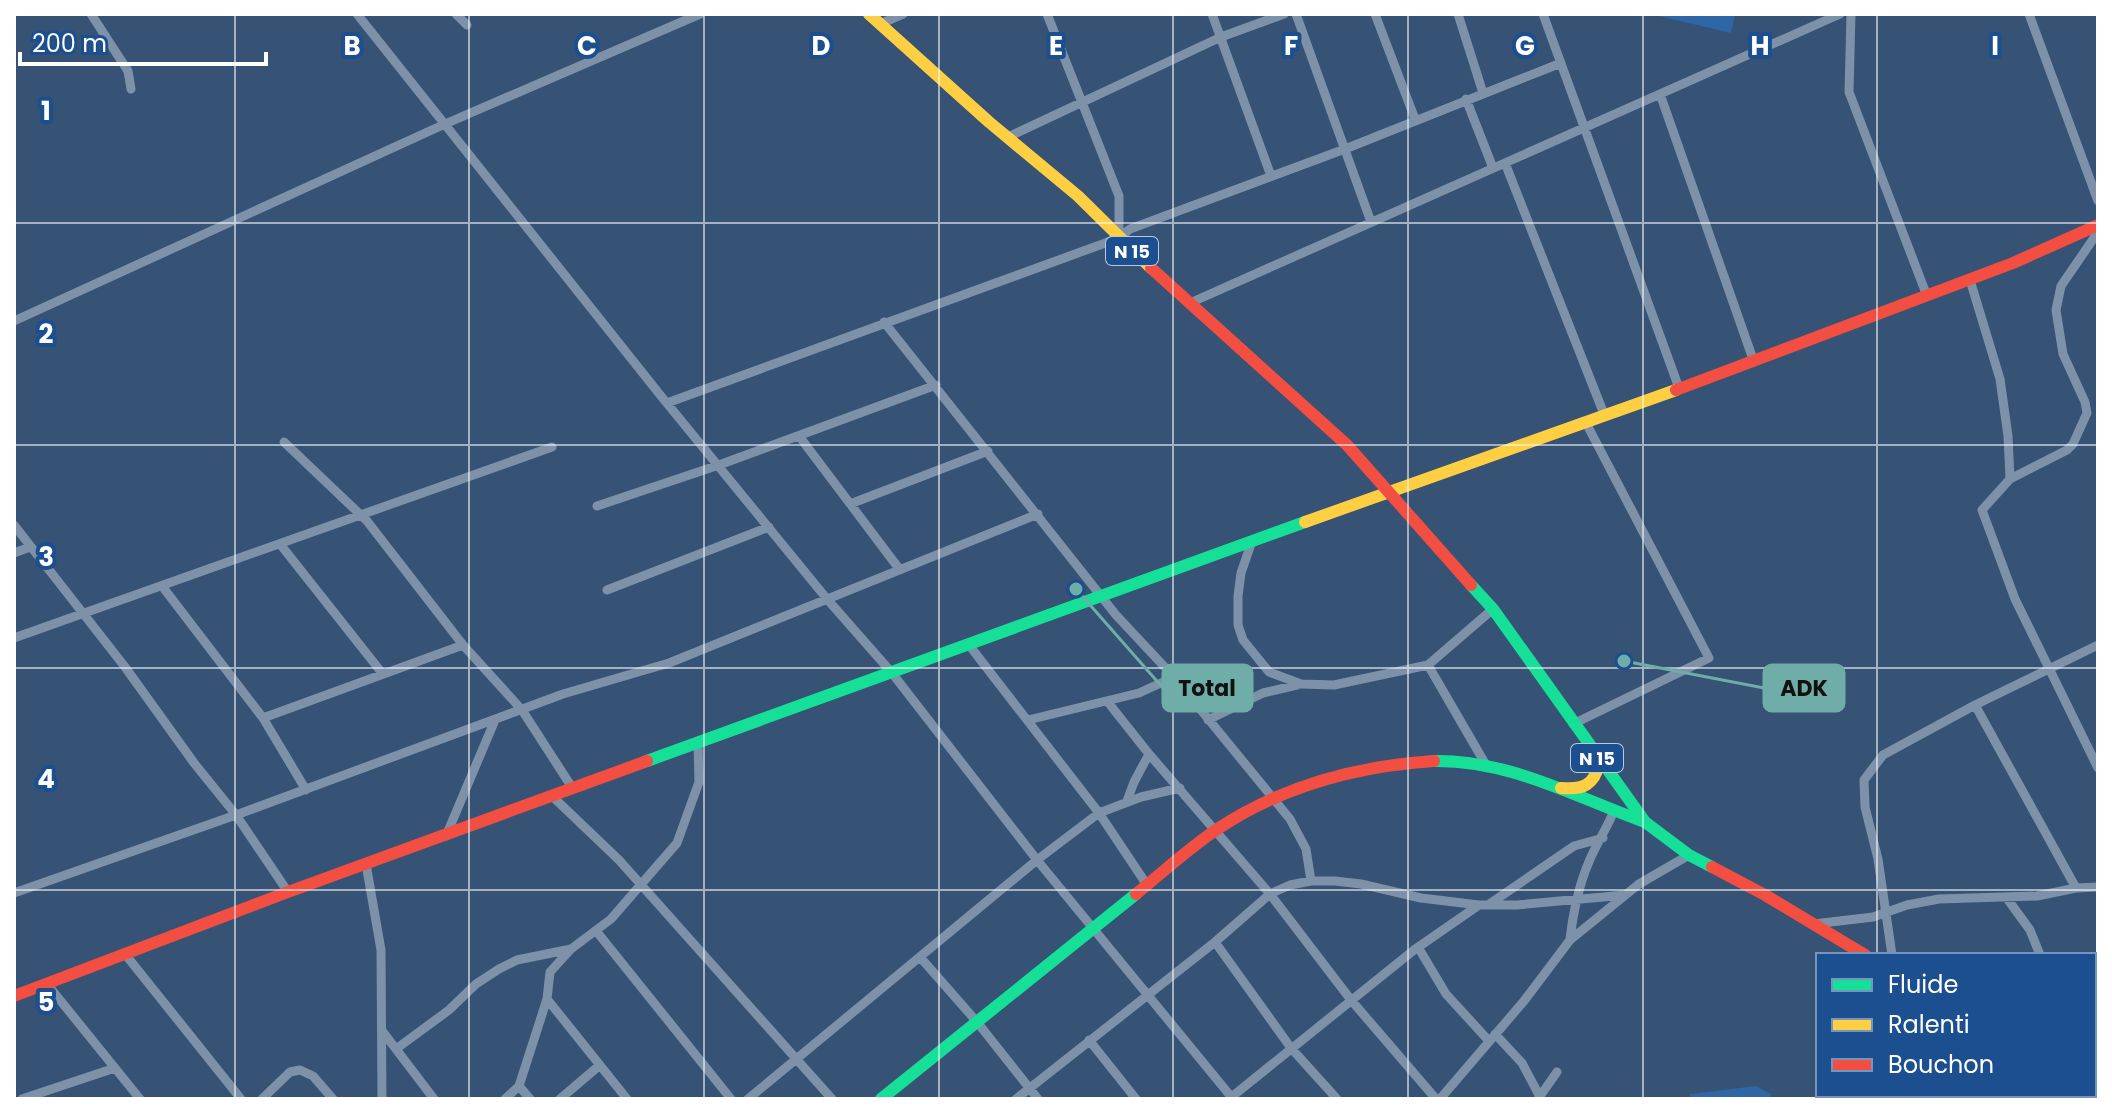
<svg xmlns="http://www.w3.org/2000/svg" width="2112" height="1113" font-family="Poppins,sans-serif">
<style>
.green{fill:#2f66a5}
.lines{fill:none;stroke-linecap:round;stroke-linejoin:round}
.street{stroke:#7d92a8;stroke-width:9}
.fast{stroke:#16e098;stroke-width:12}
.slow{stroke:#ffcf43;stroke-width:12}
.jam{stroke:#f24e42;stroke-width:12}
.grid{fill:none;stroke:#fff;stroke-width:2;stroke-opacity:0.55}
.labels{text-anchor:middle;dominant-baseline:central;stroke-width:8;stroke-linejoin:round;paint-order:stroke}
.shield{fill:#1b4f8f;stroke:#bbcadd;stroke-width:2}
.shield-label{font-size:18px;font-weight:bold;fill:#fff}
.grid-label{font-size:26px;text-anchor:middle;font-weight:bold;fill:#fff;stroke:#1b4f8f;stroke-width:8;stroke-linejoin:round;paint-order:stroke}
.leader{fill:none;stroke:#6fada8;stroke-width:3}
.callout-dot{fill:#6fada8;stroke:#1b4f8f;stroke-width:3}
.callout{fill:#6fada8;stroke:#6fada8;stroke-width:3}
.callout-label{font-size:22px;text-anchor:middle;font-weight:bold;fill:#111}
</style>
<rect width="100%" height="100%" fill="#365274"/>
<!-- green -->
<path class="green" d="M1650,14H1735L1731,33Z
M1756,1086L1771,1094L1770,1099H1689L1690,1094Z"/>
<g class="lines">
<!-- street -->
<path class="street" d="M91,14L128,71L131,89
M357,14L661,396L827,599L892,673L1037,860L1233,1099
M456,14L467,25
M1047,14L1119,196V238
M1212,14L1271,176
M1296,14L1371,222
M1375,14L1415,119
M1458,14L1483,93
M1543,14L1679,388
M1851,14L1849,92L1927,296
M2029,14L2098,201
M880,24L903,14
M1660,94L1754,362
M1466,99L1493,168
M1008,137L1221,37L1284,14
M1505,163L1604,414
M1970,280L2000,379L2008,436L2010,479L1982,510L2015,599L2098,768
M1190,303L1840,14
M14,321L445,124L700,14
M884,322L1116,615L1174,677L1290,819L1306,849L1311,881
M667,403L1119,238L1130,229L1345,149L1561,63
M799,436L900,570
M284,442L367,521L463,645L522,710L573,789
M2010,479L2067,450L2073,444L2087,413L2085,402L2063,354L2056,310L2061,286L2098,232
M850,504L988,451
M597,506L719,465L936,385
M14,525L125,667L194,763L236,815L288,892
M1252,541L1241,573L1238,596V625L1243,640L1269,672L1301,684L1334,685L1428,665L1493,609
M280,544L382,673
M14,553L30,547
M162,586L263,718L306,790
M607,590L769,527
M14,638L552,447
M969,645L1099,813L1147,885
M1428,665L1486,765
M1107,701L1149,754L1270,894L1351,1000L1436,1099
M1975,705L2076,888
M263,718L463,645
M1028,720L1139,693L1174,677
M1208,720L1263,693L1297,685
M1573,724L1709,658L1585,421
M552,796L619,860L832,1099
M1127,801L1134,782L1149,754
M446,836L495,720
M366,864L381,950L382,1099
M14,893L236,815L563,694L669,663L1038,514
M2006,897L2030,930L2040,955
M1488,905L1574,846L1603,838
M1814,924L1873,917L1907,905L1939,899L2037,896L2076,888L2098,887
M597,932L731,1099
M1570,939C1573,914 1578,888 1588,864C1595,846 1606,830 1614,811
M1215,942L1291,1048L1337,1099
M1418,947L1446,994L1489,1041
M125,954L241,1099
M1892,955L1878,859L1865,807L1864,780L1883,755L1975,705L2098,645
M920,957L977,1022L1038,1099
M47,984L140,1099
M547,999L627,1099
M383,1032L434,1099
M1495,1034L1522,1063L1539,1095
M1089,1040L1136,1099
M396,1049L449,1010L476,984L499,969L517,960L571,949
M519,1086L530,1099
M1911,1095L1912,1099
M1972,1095V1099
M22,1099L115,1068
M262,1099L290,1072L300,1070L313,1076L333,1099
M505,1099L519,1086L547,999L550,972L571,949L611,919L677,843L699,782L698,744
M560,1099L600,1065
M748,1099L1037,860L1099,813L1141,797L1180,788
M1016,1099L1215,942L1270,894L1290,885L1311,881H1335L1361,884L1421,898L1479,905H1517L1625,895
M1229,1099L1414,950L1479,905
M1440,1099L1524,1001L1570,940L1639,884L1689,855
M1538,1099L1557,1072
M1826,1099L1828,1095"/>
<!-- fast -->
<path class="fast" d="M1471,585L1493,609L1645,822L1689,855L1712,867
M647,761L1305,522
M1434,761C1511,760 1575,797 1645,822
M2094,988H2098
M881,1099L1136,894"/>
<!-- slow -->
<path class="slow" d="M869,14L989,122L1078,196L1151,268
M1305,522L1676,390
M1561,788C1584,790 1594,785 1600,762"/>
<!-- jam -->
<path class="jam" d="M1151,268L1347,445L1471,585
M1676,390L2013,263L2098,225
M1712,867L1765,895L1865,955
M1136,894C1163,872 1190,847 1219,828C1283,786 1357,766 1434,761
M14,996L288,892L647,761"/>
</g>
<!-- grid -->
<path class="grid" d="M235,14V1099M469,14V1099M704,14V1099M939,14V1099M1173,14V1099M1408,14V1099M1643,14V1099M1877,14V955M14,223H2098M14,445H2098M14,668H2098M14,890H2098M1877,1095V1099"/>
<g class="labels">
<!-- shield labels -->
<g class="shield">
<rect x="1106" y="237" width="52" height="28" rx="6"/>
<rect x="1571" y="744" width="52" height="28" rx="6"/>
</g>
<g class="shield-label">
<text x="1132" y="251">N 15</text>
<text x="1597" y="758">N 15</text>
</g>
</g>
<g class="grid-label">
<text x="352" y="55">B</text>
<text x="587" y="55">C</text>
<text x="821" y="55">D</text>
<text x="1056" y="55">E</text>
<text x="1291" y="55">F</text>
<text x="1525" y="55">G</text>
<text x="1760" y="55">H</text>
<text x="1995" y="55">I</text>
<text x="46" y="120">1</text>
<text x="46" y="343">2</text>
<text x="46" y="566">3</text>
<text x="46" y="788">4</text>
<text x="46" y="1011">5</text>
</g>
<!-- callouts -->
<path class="leader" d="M1076 589L1163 688M1624 661L1764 688"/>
<g class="callout-dot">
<circle cx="1076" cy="589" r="8"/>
<circle cx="1624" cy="661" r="8"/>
</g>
<g class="callout">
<rect x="1163" y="665" width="89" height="46" rx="8"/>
<rect x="1764" y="665" width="80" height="46" rx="8"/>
</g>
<g class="callout-label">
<text x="1207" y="696">Total</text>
<text x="1804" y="696">ADK</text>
</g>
<!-- border -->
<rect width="2112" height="1113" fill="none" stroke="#ffffff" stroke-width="32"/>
<!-- legend -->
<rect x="1816" y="953" width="280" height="144" fill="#1b4f8f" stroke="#7695bc" stroke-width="2"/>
<rect x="1832" y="979" width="40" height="12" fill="#16e098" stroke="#7695bc" stroke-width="2"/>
<text x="1888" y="993" font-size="24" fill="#ffffff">Fluide</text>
<rect x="1832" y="1019" width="40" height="12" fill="#ffcf43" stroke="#7695bc" stroke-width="2"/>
<text x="1888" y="1033" font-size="24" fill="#ffffff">Ralenti</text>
<rect x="1832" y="1059" width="40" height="12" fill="#f24e42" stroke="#7695bc" stroke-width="2"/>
<text x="1888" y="1073" font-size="24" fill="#ffffff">Bouchon</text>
<!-- scale -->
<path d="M20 52v12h246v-12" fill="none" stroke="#ffffff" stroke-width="4"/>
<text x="32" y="52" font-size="24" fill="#ffffff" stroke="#1b4f8f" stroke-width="6" paint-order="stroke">200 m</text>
</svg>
